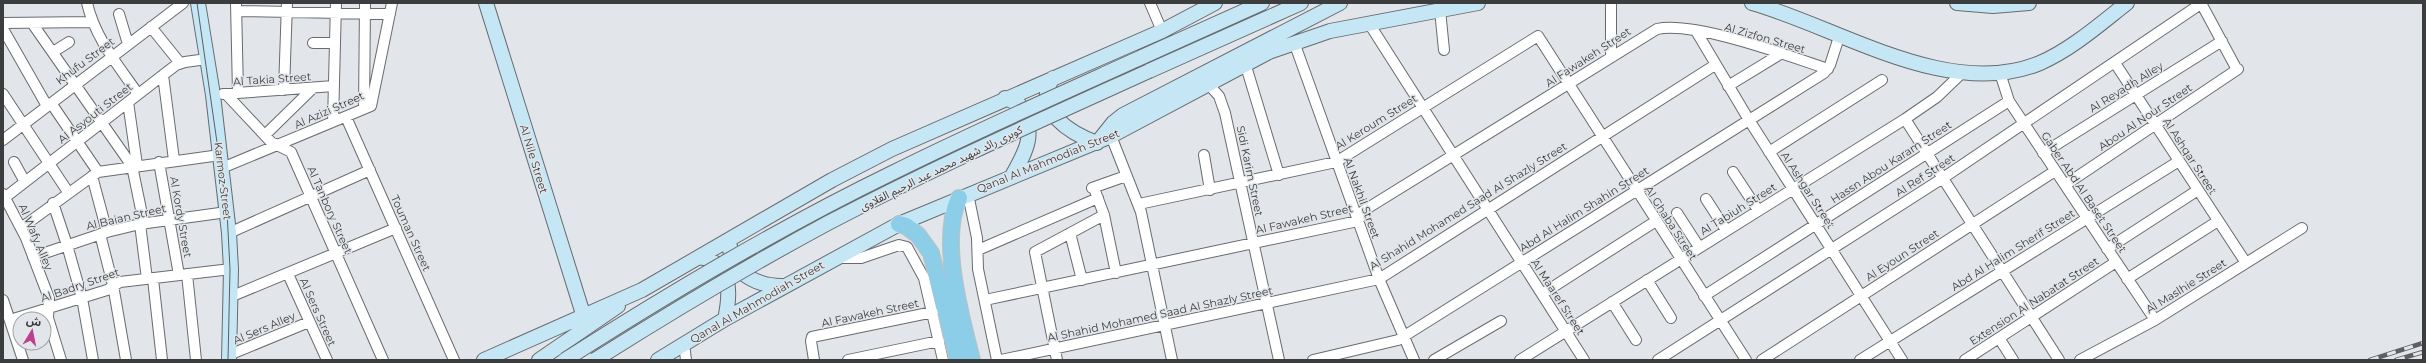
<svg xmlns="http://www.w3.org/2000/svg" width="2426" height="363" font-family="Montserrat,'Noto Sans Arabic',sans-serif">
<style>
.lines{fill:none;stroke-linecap:round;stroke-linejoin:round}
.street-casing{stroke:#686b6f;stroke-width:12}
.secondary-casing{stroke:#686b6f;stroke-width:16}
.primary-casing{stroke:#c0c1c1;stroke-width:18}
.street{stroke:#fff;stroke-width:10}
.secondary{stroke:#c5e6f4;stroke-width:14}
.primary{stroke:#8ccde8;stroke-width:16}
.tram{stroke:#5d5f61;stroke-width:1}
.rail-casing{stroke:#5d5f61;stroke-width:4.5}
.rail{stroke:#e2e6ea;stroke-width:3;stroke-dasharray:9;stroke-linecap:butt}
.secondary-bridge-casing{stroke:#686b6f;stroke-width:16;stroke-linecap:butt}
.secondary-bridge{stroke:#c5e6f4;stroke-width:14}
.labels{text-anchor:middle;dominant-baseline:central;stroke-width:3;stroke-linejoin:round;paint-order:stroke}
.street-label{font-size:11px;fill:#3b3d3e;stroke:#e2e6ea}
</style>
<rect width="100%" height="100%" fill="#e2e6ea"/>
<g class="lines">
<!-- street casing -->
<g class="street-casing">
<path id="street" d="M87,3C95,38 118,65 138,94
M236,3L238,93
M1150,3L1162,31
M2201,3L2235,66
M1440,10L1444,50
M237,11L390,14
M119,14L128,44
M3,23L92,22
M32,23L132,166L144,224
M1370,25L1584,360
M151,27L180,63
M3,29L47,106
M1696,31L1749,120L1902,360
M1294,42L1379,279L1414,360
M313,43H335
M53,52L69,42
M1611,57V3
M1245,63L1279,175
M2115,63L2246,263
M2000,73L2009,101L2155,320
M163,75L174,160
M1209,85L1219,96L1225,113L1279,360
M1728,86L1782,53
M284,90L287,3
M3,94L68,192
M223,94L334,86
M226,94L271,142L291,152L383,360
M128,102L137,165
M51,103L98,172
M364,109L365,3
M346,117L454,360
M1905,119L2059,360
M333,122L336,3
M265,135L313,88
M1111,136L1141,212L1172,360
M3,140L183,3
M1769,152L1882,80
M2043,153L2222,41
M1204,155L1210,190
M14,162L25,182
M159,162L179,275
M222,168L371,106L392,3
M1733,172L1758,210
M92,176L107,232
M2065,185L2238,69
M1092,188L1126,176
M1094,188L1104,215L1116,273
M3,194L26,238L49,298L48,318L61,360
M968,194L977,238L978,269L997,360
M3,199L176,65L185,62L207,59
M1706,199L1726,230
M53,203L67,245L82,298L93,360
M1139,204L1336,162L1538,36L1746,360
M1677,213L1699,247
M140,224L147,279
M21,228L98,172L220,155
M229,233L370,170
M1070,233L1082,280
M100,234L113,285L126,360
M2107,249L2198,190
M978,250L1098,198
M33,257L107,232L140,224L227,212
M837,258H861L899,245L907,247L924,278L943,360
M187,274L196,360
M288,274L327,360
M153,279L162,360
M2127,279L2218,221
M1647,280L1671,318
M1542,294L1656,221
M1704,296L2009,101
M230,297L396,228
M3,300L23,360
M985,300L1358,221L1363,211L1657,29C1695,21 1789,56 1828,69
M1612,302L1636,340
M10,320L107,290L120,282L231,269
M1999,338L2013,360
M684,344L686,360
M229,355L309,322
M814,360L811,341L812,337L933,312
M848,360L939,341
M1001,360L1379,279L1715,65
M1057,360L1035,252L1104,215
M1313,360L1398,340L1824,73L1830,65L1839,37
M1434,360L1501,321
M1520,360L1905,119L1937,97L1963,72
M1658,360L1943,178L2202,3
M1762,360L2055,171
M1860,360L2179,161
M1965,360L2116,262
M2080,360L2155,320L2302,228"/>
</g>
<!-- secondary casing -->
<g class="secondary-casing">
<path id="secondary" d="M198,3L213,95L229,233L231,269L229,360
M486,3L583,314
M1752,3C1838,27 1949,101 2040,63C2072,49 2100,24 2127,3
M1957,3L1993,6L2029,3
M1142,57L1262,3
M1149,71L1301,3
M1053,78C1031,110 1072,134 1097,143L1113,123L1123,115L1340,3
M1005,98L1019,104C1037,132 1027,150 1012,176
M730,246C730,274 759,286 782,286
M699,257C732,262 731,292 725,319
M484,360L642,290L832,180L892,149L1162,31L1215,3
M539,360L618,306
M658,360L725,319L899,224L1111,136L1269,52L1330,31L1478,3"/>
</g>
<!-- primary casing -->
<g class="primary-casing">
<path id="primary" d="M959,198C939,240 961,316 972,360
M899,224L906,226L918,235L931,253L958,360"/>
</g>
<!-- street -->
<use href="#street" class="street"/>
<!-- secondary -->
<use href="#secondary" class="secondary"/>
<!-- primary -->
<use href="#primary" class="primary"/>
<!-- tram -->
<path class="tram" d="M197,3L227,212L230,269L228,360"/>
<!-- rail casing -->
<g class="rail-casing">
<path id="rail" d="M2370,360L2423,343
M2396,360L2423,352"/>
</g>
<!-- rail -->
<use href="#rail" class="rail"/>
<!-- secondary-bridge casing -->
<g class="secondary-bridge-casing">
<path id="secondary-bridge" d="M565,360C671,292 779,228 892,173C974,132 1058,95 1142,57
M595,360C671,312 748,266 828,223C933,168 1041,120 1149,71"/>
</g>
<!-- secondary-bridge -->
<use href="#secondary-bridge" class="secondary-bridge"/>
</g>
<g class="labels">
<!-- street labels -->
<g class="street-label">
<text transform="translate(1765 38) rotate(16)">Al Zizfon Street</text>
<text transform="translate(1588 57) rotate(-33)">Al Fawakeh Street</text>
<text transform="translate(85 61) rotate(-37)">Khufu Street</text>
<text transform="translate(272 79) rotate(-4)">Al Takia Street</text>
<text transform="translate(2126 87) rotate(-32)">Al Reyadh Alley</text>
<text transform="translate(329 110) rotate(-24)">Al Azizi Street</text>
<text transform="translate(95 113) rotate(-38)">Al Asyouti Street</text>
<text transform="translate(2145 117) rotate(-34)">Abou Al Nour Street</text>
<text transform="translate(1376 122) rotate(-32)">Al Keroum Street</text>
<text transform="translate(2190 156) rotate(57)">Al Ashqar Street</text>
<text transform="translate(534 159) rotate(73)">Al Nile Street</text>
<text transform="translate(1048 161) rotate(-22)">Qanal Al Mahmodiah Street</text>
<text transform="translate(1891 162) rotate(-33)">Hassn Abou Karam Street</text>
<text transform="translate(941 168) rotate(-26)">كوبرى رائد شهيد محمد عبد الرحيم القلاوى</text>
<text transform="translate(1250 171) rotate(78)">Sidi Karim Street</text>
<text transform="translate(1925 175) rotate(-33)">Al Ref Street</text>
<text transform="translate(223 181) rotate(83)">Karmoz Street</text>
<text transform="translate(1808 190) rotate(57)">Al Ashgar Street</text>
<text transform="translate(2084 192) rotate(56)">Gaber Abd Al Baset Street</text>
<text transform="translate(1362 198) rotate(70)">Al Nakhil Street</text>
<text transform="translate(1468 206) rotate(-32)">Al Shahid Mohamed Saad Al Shazly Street</text>
<text transform="translate(1584 209) rotate(-32)">Abd Al Halim Shahin Street</text>
<text transform="translate(1738 209) rotate(-32)">Al Tabiuh Street</text>
<text transform="translate(330 210) rotate(66)">Al Tanbory Street</text>
<text transform="translate(126 217) rotate(-13)">Al Baian Street</text>
<text transform="translate(181 217) rotate(80)">Al Kordy Street</text>
<text transform="translate(1304 219) rotate(-13)">Al Fawakeh Street</text>
<text transform="translate(1671 223) rotate(57)">Al Ghaba Street</text>
<text transform="translate(411 233) rotate(66)">Touman Street</text>
<text transform="translate(36 237) rotate(67)">Al Wafy Alley</text>
<text transform="translate(2013 250) rotate(-32)">Abd Al Halim Sherif Street</text>
<text transform="translate(1902 255) rotate(-33)">Al Eyoun Street</text>
<text transform="translate(80 285) rotate(-19)">Al Badry Street</text>
<text transform="translate(2186 286) rotate(-32)">Al Maslhie Street</text>
<text transform="translate(1558 297) rotate(57)">Al Maaref Street</text>
<text transform="translate(2034 301) rotate(-33)">Extension Al Nabatat Street</text>
<text transform="translate(757 302) rotate(-30)">Qanal Al Mahmodiah Street</text>
<text transform="translate(318 312) rotate(66)">Al Sers Street</text>
<text transform="translate(870 313) rotate(-12)">Al Fawakeh Street</text>
<text transform="translate(1160 314) rotate(-12)">Al Shahid Mohamed Saad Al Shazly Street</text>
<text transform="translate(264 328) rotate(-23)">Al Sers Alley</text>
</g>
</g>
<!-- border -->
<rect width="2426" height="363" fill="none" stroke="#3b3d3e" stroke-width="8"/>
<!-- north arrow -->
<g transform="translate(32 331) rotate(10)"><circle r="19" fill="#e2e6ea" stroke="#9fa2a5"/>
<path d="M0-3L7 15L0 10L-7 15Z" fill="#be408c"/>
<text y="-6" font-size="11" font-weight="bold" text-anchor="middle" fill="#3b3d3e">ش</text>
</g>
</svg>
